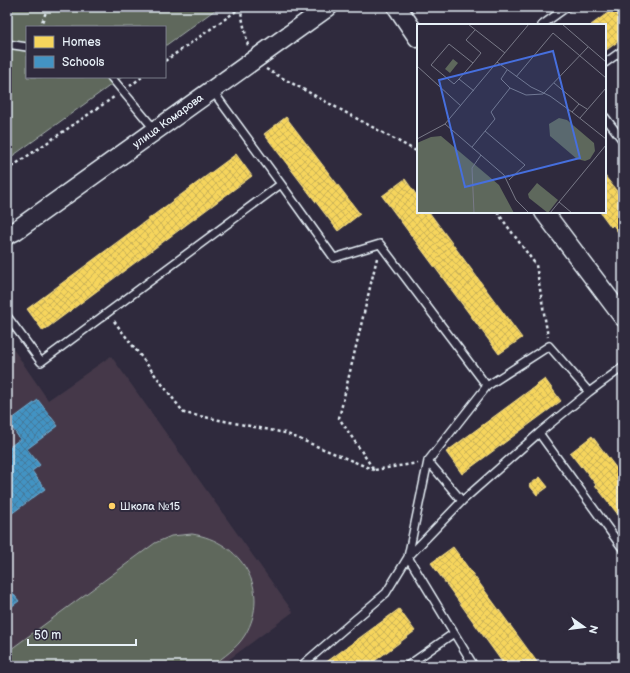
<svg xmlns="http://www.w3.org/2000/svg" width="630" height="673" font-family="'Balsamiq Sans',sans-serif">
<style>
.built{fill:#443949}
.green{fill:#5e685c;stroke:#a3acaa}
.homes{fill:url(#homes-cross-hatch);stroke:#f2dd8b}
.schools{fill:url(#schools-cross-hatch);stroke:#74afd3}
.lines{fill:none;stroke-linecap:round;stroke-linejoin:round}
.service-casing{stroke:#e8f1f8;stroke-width:10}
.tertiary-casing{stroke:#e8f1f8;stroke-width:21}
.path{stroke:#e8f1f8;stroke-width:2.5;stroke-dasharray:3 3;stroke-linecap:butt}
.service{stroke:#2f2a3d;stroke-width:7}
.tertiary{stroke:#2f2a3d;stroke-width:18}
.poi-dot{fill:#ffd166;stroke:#2f2a3d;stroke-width:1.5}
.labels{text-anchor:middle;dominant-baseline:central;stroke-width:4;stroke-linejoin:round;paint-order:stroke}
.street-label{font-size:11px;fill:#e8f1f8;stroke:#2f2a3d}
.poi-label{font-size:11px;fill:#e8f1f8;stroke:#2f2a3d;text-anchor:start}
.inset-road{fill:none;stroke:#797a88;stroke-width:1}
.view{fill:#466fde;fill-opacity:0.15;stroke:#466fde;stroke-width:2}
.inset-edge{fill:none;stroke:#e8f1f8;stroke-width:2}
</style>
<defs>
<pattern id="homes-cross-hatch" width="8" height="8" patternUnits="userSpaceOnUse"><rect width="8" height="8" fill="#f6d55c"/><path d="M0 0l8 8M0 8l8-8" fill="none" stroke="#cab258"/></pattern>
<pattern id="schools-cross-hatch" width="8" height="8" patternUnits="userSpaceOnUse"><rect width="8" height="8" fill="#4393c3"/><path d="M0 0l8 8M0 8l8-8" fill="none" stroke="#447999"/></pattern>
</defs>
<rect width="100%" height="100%" fill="#2f2a3d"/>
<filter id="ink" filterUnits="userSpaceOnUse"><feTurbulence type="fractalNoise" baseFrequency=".025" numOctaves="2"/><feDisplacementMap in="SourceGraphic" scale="8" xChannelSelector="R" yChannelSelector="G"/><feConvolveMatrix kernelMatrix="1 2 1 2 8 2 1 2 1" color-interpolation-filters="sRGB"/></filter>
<g filter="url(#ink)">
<!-- built -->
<path class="built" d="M7,340L48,400L111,356L293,612L220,666H7Z"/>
<!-- green -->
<path class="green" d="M7,7H219L165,46V27H27V77H122L7,160Z
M192,534C241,541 272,590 245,635C237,648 224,657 211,666H7V652L155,543L171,536Z"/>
<!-- homes -->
<path class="homes" d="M616,7H623V38L605,51V25H591Z
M286,117L360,214L338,231L264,134Z
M236,154L252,176L43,331L27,309Z
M605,176L623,199V239L613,225L611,227L600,212H605Z
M405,179L418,197V212H429L522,338L499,354L382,196Z
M545,379L561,401L462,474L446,452Z
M592,436L623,477V521L595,485H596L582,466L581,467L570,453Z
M540,477L548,487L537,495L529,485Z
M453,547L540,666H505L431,563Z
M399,609L415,631L368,666H321Z"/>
<!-- schools -->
<path class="schools" d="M38,400L58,426L27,449L40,465L32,471L45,489L7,517V449L20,439L8,422Z
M7,586L19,601L7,610Z"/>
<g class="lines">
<!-- service casing -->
<g class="service-casing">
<path id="service" d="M542,25L567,7
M7,44L27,47
M605,63L623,50
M111,77L155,130
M212,90L281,184L334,258L380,244L487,386
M605,117L623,141
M7,316L41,362L281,184
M539,433L623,549
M428,461L462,501
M301,666L386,593L408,557L462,501L539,433L589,392L623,367
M407,666L454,633
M474,666L408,557L428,461L487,386L549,346L589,392"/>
</g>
<!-- tertiary casing -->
<g class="tertiary-casing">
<path id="tertiary" d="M397,7L418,38
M544,212L623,317
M7,235L15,231L328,7"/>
</g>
<!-- path -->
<path class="path" d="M240,7L248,46
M40,27L48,7
M165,61L242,7
M266,69L418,152
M130,86L142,77
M7,170L114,97
M497,212L536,265L548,337
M377,258L339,418L374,470L418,463
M114,321L184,413L285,433L374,470"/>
<!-- service -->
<use href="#service" class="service"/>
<!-- tertiary -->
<use href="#tertiary" class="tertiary"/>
</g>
</g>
<!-- markers -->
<circle class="poi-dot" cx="112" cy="506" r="4"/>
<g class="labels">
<!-- street labels -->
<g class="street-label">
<text transform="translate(168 121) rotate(-36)">улица Комарова</text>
</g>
<!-- poi labels -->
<g class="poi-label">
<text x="120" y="506">Школа №15</text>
</g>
</g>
<!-- overview -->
<g transform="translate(417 24)">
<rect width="189" height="189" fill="#2f2a3d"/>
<path d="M36,35L41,39L33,49L28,45ZM142,94L150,96L177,119L178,127L173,135L168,137L160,135L133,112L132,100ZM24,112L82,161L97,189H0V119L14,113Z" fill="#5e685c"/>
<path d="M120,159L141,176L131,189L112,174L111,170Z" fill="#5e685c"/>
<path class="inset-road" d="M51,0L88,29M145,0L189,38M80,38L114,63L133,72L155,88L162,80L170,85M56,39L32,20L14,41L37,60L42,55L56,39L64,29L49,16L58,6M0,42L44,82M90,46L84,55L93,64L109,71L126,70L171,23M99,53L136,9L189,54M42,55L57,67M137,59L162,80M155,88L189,115M163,94L189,64M28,100L87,151L99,176L112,189M68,107L108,141L92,156M0,115L28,100L112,0M55,123L78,95L74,88L93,64M142,178L155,189M57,189L55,144L64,131M133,189L189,121"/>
<path class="view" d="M136,27L163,134L48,163L22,56Z"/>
<rect width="189" height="189" class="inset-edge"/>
</g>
<!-- margin -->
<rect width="630" height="673" fill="none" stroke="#2f2a3d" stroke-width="24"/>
<rect x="12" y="12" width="606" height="649" fill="none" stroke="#e8f1f8" stroke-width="1.5" filter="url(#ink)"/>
<!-- legend -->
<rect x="26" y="26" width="140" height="52" fill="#2f2a3d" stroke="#797a88"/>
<rect x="34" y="36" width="20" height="12" fill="#f6d55c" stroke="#797a88"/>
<text x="62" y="46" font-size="12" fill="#e8f1f8">Homes</text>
<rect x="34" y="56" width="20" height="12" fill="#4393c3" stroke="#797a88"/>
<text x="62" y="66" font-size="12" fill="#e8f1f8">Schools</text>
<!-- north arrow -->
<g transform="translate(584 627) rotate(104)" stroke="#2f2a3d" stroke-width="3" paint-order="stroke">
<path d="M0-3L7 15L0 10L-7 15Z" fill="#e8f1f8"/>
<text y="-6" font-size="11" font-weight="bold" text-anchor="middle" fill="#e8f1f8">N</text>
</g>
<!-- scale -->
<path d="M28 639v6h108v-6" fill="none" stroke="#e8f1f8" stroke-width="2"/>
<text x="34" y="639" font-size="12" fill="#e8f1f8" stroke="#2f2a3d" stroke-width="3" paint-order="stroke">50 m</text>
</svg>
